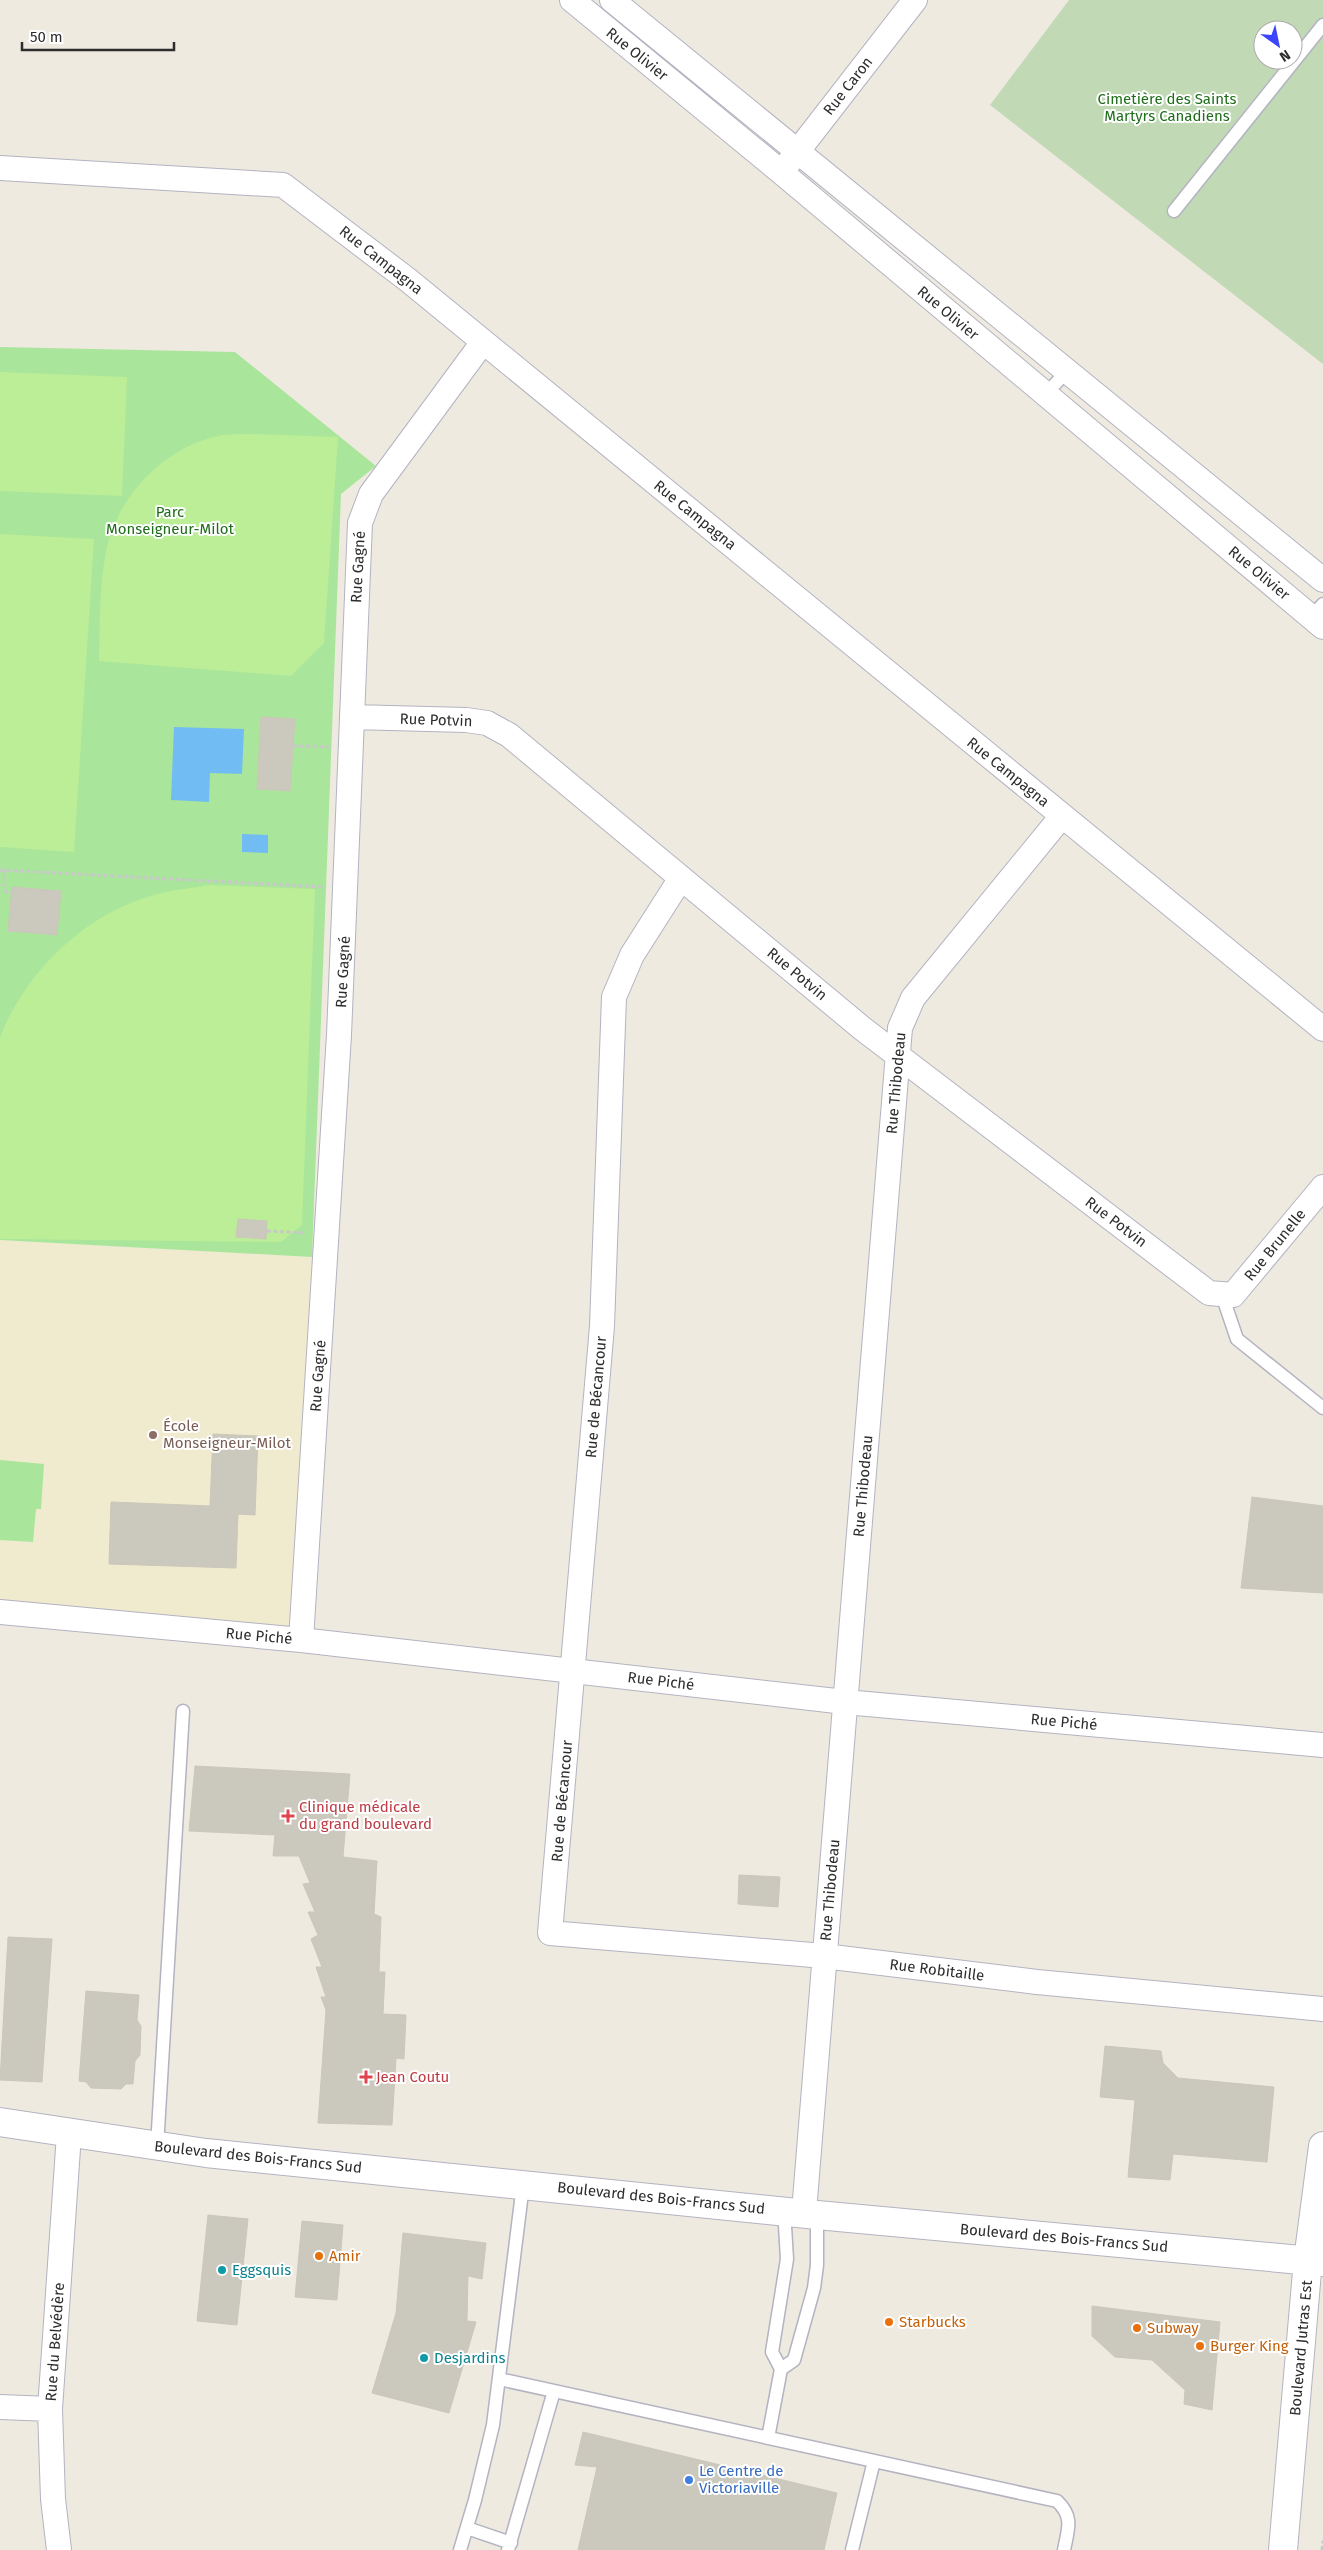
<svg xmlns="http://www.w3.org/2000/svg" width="1323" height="2550" font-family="'Fira Sans',sans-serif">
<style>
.education{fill:#f0eacf}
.green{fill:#a9e69b}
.cemetery{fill:#c2d9b6;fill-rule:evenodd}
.pitch{fill:#bced97}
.water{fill:#71bcf2}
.building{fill:#cbc8be;stroke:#cbc7b9}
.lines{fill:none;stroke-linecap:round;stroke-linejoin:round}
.service-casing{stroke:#b3b3c1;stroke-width:15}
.minor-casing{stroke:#b3b3c1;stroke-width:26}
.tertiary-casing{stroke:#b3b3c1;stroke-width:30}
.secondary-casing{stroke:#b3b3c1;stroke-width:30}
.path{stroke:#c8c8c8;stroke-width:3;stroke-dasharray:4 2.5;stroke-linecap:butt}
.service{stroke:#fff;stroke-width:12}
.minor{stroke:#fff;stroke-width:24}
.tertiary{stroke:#fff;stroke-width:28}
.secondary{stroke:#fff;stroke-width:28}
.education-dot{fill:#8d6e63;stroke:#fff;stroke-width:2}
.health-dot{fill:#e0444e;stroke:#fff;stroke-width:2}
.food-dot{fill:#e8710a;stroke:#fff;stroke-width:2}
.culture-dot{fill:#0f9aa8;stroke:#fff;stroke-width:2}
.shop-dot{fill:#3f7fe0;stroke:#fff;stroke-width:2}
.labels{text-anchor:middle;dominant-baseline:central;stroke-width:4;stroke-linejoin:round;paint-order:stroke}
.street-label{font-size:15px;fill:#2d2d2d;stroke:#fff}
.park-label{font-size:15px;fill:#1e6e19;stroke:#fff}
.education-label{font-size:15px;fill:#785e54;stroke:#fff;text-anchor:start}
.health-label{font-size:15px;fill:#be3a42;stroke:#fff;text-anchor:start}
.food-label{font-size:15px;fill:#c56008;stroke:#fff;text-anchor:start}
.culture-label{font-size:15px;fill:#0d838f;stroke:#fff;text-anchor:start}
.shop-label{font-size:15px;fill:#366cbe;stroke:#fff;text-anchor:start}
</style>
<rect width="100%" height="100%" fill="#efeae0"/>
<!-- education -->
<path class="education" d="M0,1240L312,1257L301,1640L0,1613Z"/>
<!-- green -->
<path class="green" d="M0,347L235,352L376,466L341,494L312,1257L0,1240Z
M0,1460L44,1464L41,1509H36L33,1542L0,1540Z"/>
<!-- cemetery -->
<path class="cemetery" d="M1069,0H1323V364L990,105ZM1263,30H1293V60H1263Z"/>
<!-- pitch -->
<path class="pitch" d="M0,372L127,377L122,496L0,491Z
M253,434L338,437L324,643L291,676L99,661C100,625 99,587 106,552C117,495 166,445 223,435C233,434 244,434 253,434Z
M0,534L94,539L74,852L0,847Z
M208,885L315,889L302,1225L281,1242L0,1239V1037C28,967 91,908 166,892C180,889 194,888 208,885Z"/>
<!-- water -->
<path class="water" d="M174,727L244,729L242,774L210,773L209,802L171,800Z
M242,834L268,835V853L242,852Z"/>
<!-- building -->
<path class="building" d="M261,717L295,719L290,791L257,789Z
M12,887L61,891L57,935L8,931Z
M238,1219L267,1221L266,1239L236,1237Z
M213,1434L258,1436L255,1515L238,1514L236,1568L109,1564L111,1502L210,1506Z
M1252,1497L1323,1506V1593L1241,1588Z
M195,1766L350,1774L343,1857L377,1861L374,1914L381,1917L379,1972H385L383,2014L406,2015L404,2059L396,2058L392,2125L318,2123L326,2010L321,1997H326L316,1967H322L311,1939L318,1935L308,1912H315L303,1884L310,1883L299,1856H273L275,1835L189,1831Z
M739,1875L780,1877L778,1907L738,1904Z
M8,1937L52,1939L42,2082L0,2080Z
M86,1991L139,1995L137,2020L141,2026L140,2055L135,2061L133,2084H126L121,2089L91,2088L86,2082L79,2081Z
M1105,2046L1161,2051L1163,2063L1178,2078L1274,2087L1267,2162L1173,2154L1170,2180L1128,2177L1135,2100L1100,2097Z
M208,2215L248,2219L237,2325L197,2321Z
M302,2221L343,2225L337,2300L295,2297Z
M403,2233L486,2243L482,2279L468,2276L467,2321L476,2322L449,2413L372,2393L396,2313Z
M1092,2306L1220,2322L1212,2410L1184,2404L1185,2390L1152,2360L1115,2357L1092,2336Z
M583,2432L837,2493L824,2550H578L597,2467L575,2465Z"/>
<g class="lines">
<!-- service casing -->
<g class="service-casing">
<path id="service" d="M1174,211L1323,25
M1046,394L1067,371
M1311,617L1323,604
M1222,1295L1237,1339L1323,1408
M157,2147L183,1711
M784,2210L787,2259L772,2352L781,2369L794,2360L814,2288L817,2265V2215
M499,2379L1057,2501C1074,2517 1068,2529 1064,2550
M768,2438L781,2369
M467,2528L511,2543
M460,2550L475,2500L493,2425L523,2185
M508,2550L554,2391
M852,2550L874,2461"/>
</g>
<!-- minor casing -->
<g class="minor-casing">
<path id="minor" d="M572,0L781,172L1323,627
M612,0L1323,580
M787,165L915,0
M0,168L283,185L408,280L1323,1029
M352,717L466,720L487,723L509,735L863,1029L1209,1293L1233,1295L1323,1187
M681,878L632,955L614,997L602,1326L550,1933L824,1956L1037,1982L1323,2009
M0,1612L301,1640L845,1702L1323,1745
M301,1640L339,1035L360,523L371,494L483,342
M804,2212L900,1028L913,998L1062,816
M0,2407L50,2409
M59,2550L53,2499L50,2409L69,2134"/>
</g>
<!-- tertiary casing -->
<g class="tertiary-casing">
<path id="tertiary" d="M0,2122L206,2153L817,2215L1323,2262"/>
</g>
<!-- secondary casing -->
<g class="secondary-casing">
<path id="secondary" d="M1283,2550L1308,2260L1323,2146"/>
</g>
<!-- path -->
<path class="path" d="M293,746L330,747
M0,870L323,887
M5,870L4,887L6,892L11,893
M267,1231L306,1233
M1322,2550L1323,2541"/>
<!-- service -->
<use href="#service" class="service"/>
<!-- minor -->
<use href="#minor" class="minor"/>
<!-- tertiary -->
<use href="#tertiary" class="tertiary"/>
<!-- secondary -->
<use href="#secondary" class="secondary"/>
</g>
<!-- markers -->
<circle class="education-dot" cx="153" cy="1435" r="5"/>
<g class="health-dot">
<path d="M285.5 1808.5h5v5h5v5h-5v5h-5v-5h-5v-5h5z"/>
<path d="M363.5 2069.5h5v5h5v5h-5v5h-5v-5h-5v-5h5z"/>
</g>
<g class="food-dot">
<circle cx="319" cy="2256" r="5"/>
<circle cx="889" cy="2322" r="5"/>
<circle cx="1137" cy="2328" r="5"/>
<circle cx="1200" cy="2346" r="5"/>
</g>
<g class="culture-dot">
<circle cx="222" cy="2270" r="5"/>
<circle cx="424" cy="2358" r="5"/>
</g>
<circle class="shop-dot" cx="689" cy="2480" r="5"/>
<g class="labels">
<!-- street labels -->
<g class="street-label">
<text transform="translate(637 54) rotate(39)">Rue Olivier</text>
<text transform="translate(848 86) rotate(-52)">Rue Caron</text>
<text transform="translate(381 260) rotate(38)">Rue Campagna</text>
<text transform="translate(948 313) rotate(40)">Rue Olivier</text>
<text transform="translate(695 515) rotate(39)">Rue Campagna</text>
<text transform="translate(358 567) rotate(-87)">Rue Gagné</text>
<text transform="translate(1259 573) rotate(40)">Rue Olivier</text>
<text transform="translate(436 720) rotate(2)">Rue Potvin</text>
<text transform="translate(1008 772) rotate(39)">Rue Campagna</text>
<text transform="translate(343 972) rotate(-87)">Rue Gagné</text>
<text transform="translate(797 974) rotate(40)">Rue Potvin</text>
<text transform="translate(896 1083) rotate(-85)">Rue Thibodeau</text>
<text transform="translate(1116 1222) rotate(37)">Rue Potvin</text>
<text transform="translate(1275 1245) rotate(-51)">Rue Brunelle</text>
<text transform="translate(318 1376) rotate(-86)">Rue Gagné</text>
<text transform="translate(596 1397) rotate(-85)">Rue de Bécancour</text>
<text transform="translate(863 1486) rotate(-85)">Rue Thibodeau</text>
<text transform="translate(259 1636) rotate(5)">Rue Piché</text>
<text transform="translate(661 1681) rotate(7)">Rue Piché</text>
<text transform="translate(1064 1722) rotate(5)">Rue Piché</text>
<text transform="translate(562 1801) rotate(-85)">Rue de Bécancour</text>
<text transform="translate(830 1890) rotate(-85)">Rue Thibodeau</text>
<text transform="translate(937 1970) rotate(7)">Rue Robitaille</text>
<text transform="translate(258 2157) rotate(6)">Boulevard des Bois-Francs Sud</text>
<text transform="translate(661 2198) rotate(6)">Boulevard des Bois-Francs Sud</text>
<text transform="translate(1064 2238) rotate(5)">Boulevard des Bois-Francs Sud</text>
<text transform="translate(55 2342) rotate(-86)">Rue du Belvédère</text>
<text transform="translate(1301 2348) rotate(-85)">Boulevard Jutras Est</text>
</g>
<!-- park labels -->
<g class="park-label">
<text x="1167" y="99">Cimetière des Saints<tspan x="1167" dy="17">Martyrs Canadiens</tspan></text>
<text x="170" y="512">Parc<tspan x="170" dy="17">Monseigneur-Milot</tspan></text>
</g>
<!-- education labels -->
<g class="education-label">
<text x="163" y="1426">École<tspan x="163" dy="17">Monseigneur-Milot</tspan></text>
</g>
<!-- health labels -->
<g class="health-label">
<text x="299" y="1807">Clinique médicale<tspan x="299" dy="17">du grand boulevard</tspan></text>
<text x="376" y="2077">Jean Coutu</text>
</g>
<!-- food labels -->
<g class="food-label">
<text x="329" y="2256">Amir</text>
<text x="899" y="2322">Starbucks</text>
<text x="1147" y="2328">Subway</text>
<text x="1210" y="2346">Burger King</text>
</g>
<!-- culture labels -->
<g class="culture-label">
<text x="232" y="2270">Eggsquis</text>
<text x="434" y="2358">Desjardins</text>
</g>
<!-- shop labels -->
<g class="shop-label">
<text x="699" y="2471">Le Centre de<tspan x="699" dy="17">Victoriaville</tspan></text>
</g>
</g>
<!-- north arrow -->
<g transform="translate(1278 45) rotate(147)"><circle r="24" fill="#ffffff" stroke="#ababab"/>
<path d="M0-4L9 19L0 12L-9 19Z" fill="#3d44fe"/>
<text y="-8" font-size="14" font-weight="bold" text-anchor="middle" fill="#2d2d2d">N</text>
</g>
<!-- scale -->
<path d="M22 42v8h152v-8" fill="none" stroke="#2d2d2d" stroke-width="2.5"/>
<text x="30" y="42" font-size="15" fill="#2d2d2d" stroke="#ffffff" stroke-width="4" paint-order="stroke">50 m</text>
</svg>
